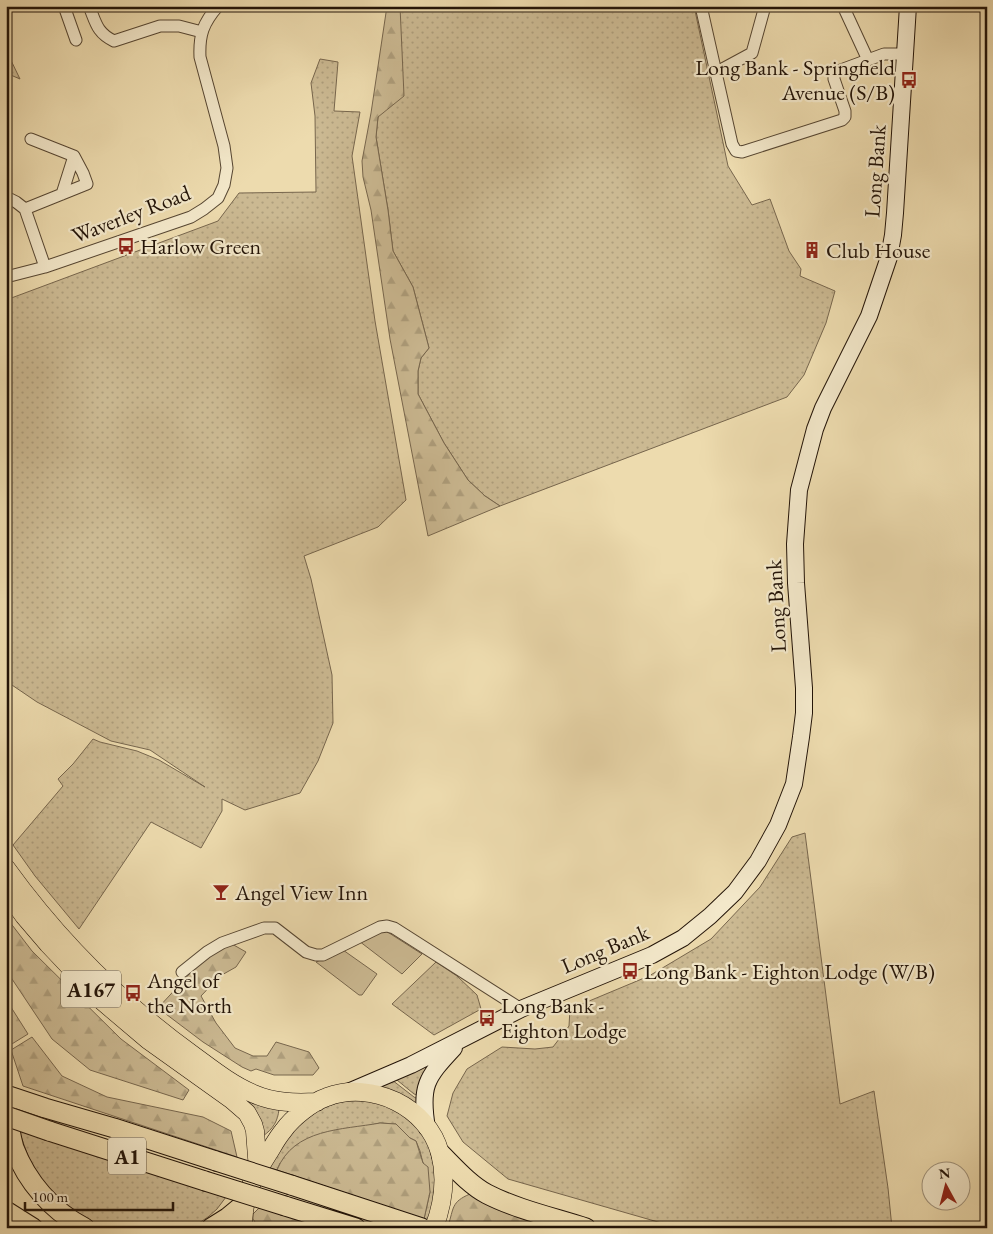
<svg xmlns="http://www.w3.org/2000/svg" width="993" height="1234" font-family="'EB Garamond',serif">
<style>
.grass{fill:url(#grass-dots);stroke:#77664d}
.forest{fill:url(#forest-firs);stroke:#77664d}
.green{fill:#cbb992;stroke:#77664d}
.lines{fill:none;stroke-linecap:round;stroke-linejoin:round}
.minor-casing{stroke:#564632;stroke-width:13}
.secondary-casing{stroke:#231408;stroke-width:18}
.primary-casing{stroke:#231408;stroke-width:19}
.trunk-casing{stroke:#231408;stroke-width:21}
.minor{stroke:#f3e8ca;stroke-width:11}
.secondary{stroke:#f3e8ca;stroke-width:16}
.primary{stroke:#eddbae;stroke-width:18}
.trunk{stroke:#eddbae;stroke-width:19}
.trunk-bridge-casing{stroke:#231408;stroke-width:21;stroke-linecap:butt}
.trunk-bridge{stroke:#eddbae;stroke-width:19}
.labels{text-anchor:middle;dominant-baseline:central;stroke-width:4.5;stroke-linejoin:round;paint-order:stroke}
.shield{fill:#f3e8ca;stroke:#615442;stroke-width:1}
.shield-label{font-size:21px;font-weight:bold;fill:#231408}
.poi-label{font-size:22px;fill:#231408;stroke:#f3e8ca;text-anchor:start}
.street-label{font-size:22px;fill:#231408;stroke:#f3e8ca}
</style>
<defs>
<pattern id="grass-dots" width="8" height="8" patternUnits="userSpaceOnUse" patternTransform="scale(1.25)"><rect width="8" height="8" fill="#cbb992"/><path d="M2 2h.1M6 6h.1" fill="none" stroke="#ae9e7c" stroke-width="1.8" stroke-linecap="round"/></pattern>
<pattern id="forest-firs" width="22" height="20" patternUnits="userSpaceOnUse" patternTransform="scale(1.25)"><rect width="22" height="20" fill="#cbb992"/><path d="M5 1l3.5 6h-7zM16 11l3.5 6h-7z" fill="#ae9e7c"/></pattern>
</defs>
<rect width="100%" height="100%" fill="#eddbae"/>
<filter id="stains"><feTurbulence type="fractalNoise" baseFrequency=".004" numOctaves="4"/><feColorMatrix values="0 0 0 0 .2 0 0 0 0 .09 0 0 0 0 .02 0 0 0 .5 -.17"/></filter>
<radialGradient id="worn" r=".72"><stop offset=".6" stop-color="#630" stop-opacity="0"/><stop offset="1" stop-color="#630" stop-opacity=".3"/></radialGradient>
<!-- grass -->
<path class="grass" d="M400,6H694L728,166L752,205L770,199L789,251L801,269L800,276L835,291L826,323L804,375L787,397L500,506L485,496L468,480L444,443L418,394V371L421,358L429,348L413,287L393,251L388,210L376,137L378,117Z
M6,50L20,79L6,73Z
M320,59L338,62L334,111L360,112L352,156L375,321L406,500L378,527L304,556L311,579L332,675L333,723L318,761L300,793L245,810L222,799V811L201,848L151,822L79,929L35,876L13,845L63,786L58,779L73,764L93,739L100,742L137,751L159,760L205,787L150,750L111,741L37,702L6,681V300L218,221L239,193L316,192L315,116L311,83Z
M805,833L840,1104L874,1091L888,1188L892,1228H679L508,1179L463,1142L447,1116L453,1093L467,1069L502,1047L535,1049L553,1047L569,1026L570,1009L649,976L711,939L760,887L792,837Z
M436,962L457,976L477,995L481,1009L434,1035L392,1004Z
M443,1053L418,1095L414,1094L397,1080L396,1078Z
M392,1080L414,1097L418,1099L417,1106L376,1088Z
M220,1083L279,1109C278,1121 273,1129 263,1136Z
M345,1101C354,1101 363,1100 372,1102C396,1106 421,1126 431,1148C437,1161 437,1180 435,1194C435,1202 431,1212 428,1220L424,1219L430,1192L420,1151L416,1141L410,1138L396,1124L380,1123L366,1126L280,1163L277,1170L270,1168C275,1156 283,1141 292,1131C306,1116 325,1105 345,1101Z
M19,1131L226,1197L217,1209L208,1217L199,1223L187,1228H109C71,1218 42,1188 27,1153C24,1146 22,1138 19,1131Z"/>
<!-- forest -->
<path class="forest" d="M387,6H400L404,96L378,117L376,137L388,210L393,251L413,287L429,348L421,358L418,371V394L444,443L468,480L485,496L500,506L428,536L390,339L371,210L363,177L362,161L371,113Z
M6,917L32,951L121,1039L189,1090L183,1100L90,1070L52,1039L6,970Z
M232,944L246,952L236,967L220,976L201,996L216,1023L235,1048L253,1056H267L276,1042L309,1052L319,1068L313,1075H274L256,1069L251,1071L242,1067L203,1042L158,1008L194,969L213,952Z
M6,1001L9,1004L28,1034L7,1047Z
M32,1037L62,1076L107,1097L203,1117L231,1131L237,1157L23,1086L11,1050Z
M380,1123L396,1124L410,1138L416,1141L423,1163L428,1167L430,1192L424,1219L277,1170C294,1128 342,1130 380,1123Z
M470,1194L492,1205L559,1228H452L448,1226C454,1208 451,1202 470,1194Z
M260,1207L325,1228H259L253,1219V1214Z"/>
<!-- green -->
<path class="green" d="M386,931L422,954L402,974L359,941L379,932Z
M343,950L377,974L362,995H359L316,962Z"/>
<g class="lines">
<!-- minor casing -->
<g class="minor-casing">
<path id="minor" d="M64,6L76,40
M89,6C96,23 97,33 114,41L160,26H179L202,32
M701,6L732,144L736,151L742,152L842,120L845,117V111L834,79V74L838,71L884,54H905
M843,6L868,60
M715,73L752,53L765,6
M62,194L74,156
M6,197L16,202L25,209L45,267
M25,209L87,184L83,173L74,156L31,139
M6,277L45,267L191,217L204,209L218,198L224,185L227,168L224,146L200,57C199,35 203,23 218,6
M182,972L207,952L222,943L264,928H275L306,952L316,955H323L380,927L387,926L394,928L521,1009"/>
</g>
<!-- secondary casing -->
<g class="secondary-casing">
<path id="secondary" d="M348,1092L411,1065L521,1009L652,955L683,938L710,916L735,892L758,861L778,825L794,784L801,737L804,713V688L796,583L795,544L799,490L815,429L823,408L869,316L889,257L893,235L895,213L908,6
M427,1128C420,1086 426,1078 454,1048"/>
</g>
<!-- primary casing -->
<g class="primary-casing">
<path id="primary" d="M6,868C58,940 121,1003 193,1055C212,1069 232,1085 254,1094C275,1103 295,1103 317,1102
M6,891L24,916L48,944L102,1001L148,1040L232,1100L247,1113L253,1124L255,1131L258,1170
M243,1228C243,1197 252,1179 268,1154C273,1146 277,1138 283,1131C292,1118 312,1102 327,1097C372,1080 428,1107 440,1153C447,1179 443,1204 434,1228"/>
</g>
<!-- trunk casing -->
<g class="trunk-casing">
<path id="trunk" d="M6,1095L45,1108L114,1128L216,1161
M6,1105C8,1120 10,1134 14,1148C27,1182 52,1211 85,1228
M49,1131L205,1181
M441,1154C455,1168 470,1185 487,1194C516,1209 555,1218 586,1228
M291,1185L422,1228
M285,1206L356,1228
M6,1211L33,1228
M211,1228L227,1218L244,1204"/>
</g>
<!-- minor -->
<use href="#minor" class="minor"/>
<!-- secondary -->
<use href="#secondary" class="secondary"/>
<!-- primary -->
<use href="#primary" class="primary"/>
<!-- trunk -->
<use href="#trunk" class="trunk"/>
<!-- trunk-bridge casing -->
<g class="trunk-bridge-casing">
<path id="trunk-bridge" d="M6,1116L49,1131
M216,1161L291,1185
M205,1181L285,1206"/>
</g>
<!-- trunk-bridge -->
<use href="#trunk-bridge" class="trunk-bridge"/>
</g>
<!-- icons -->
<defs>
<g id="bus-bare" transform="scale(1.35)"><path d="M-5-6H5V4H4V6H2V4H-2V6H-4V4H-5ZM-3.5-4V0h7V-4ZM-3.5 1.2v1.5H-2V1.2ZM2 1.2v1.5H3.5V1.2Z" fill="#8f2418" stroke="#f3e8ca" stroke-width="2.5" paint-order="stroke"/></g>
<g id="building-bare" transform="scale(1.35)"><path d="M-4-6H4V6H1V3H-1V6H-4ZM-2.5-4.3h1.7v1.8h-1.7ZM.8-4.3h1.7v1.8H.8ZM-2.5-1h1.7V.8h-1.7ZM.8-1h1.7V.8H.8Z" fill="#8f2418" stroke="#f3e8ca" stroke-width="2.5" paint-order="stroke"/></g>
<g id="bar-bare" transform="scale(1.35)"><path d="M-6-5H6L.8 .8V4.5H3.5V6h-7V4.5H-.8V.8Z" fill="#8f2418" stroke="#f3e8ca" stroke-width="2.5" paint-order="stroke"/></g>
</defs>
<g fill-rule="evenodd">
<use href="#bus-bare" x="909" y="80"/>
<use href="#bus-bare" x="126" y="246"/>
<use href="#building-bare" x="812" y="250"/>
<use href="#bar-bare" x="221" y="892"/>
<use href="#bus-bare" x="630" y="971"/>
<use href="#bus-bare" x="133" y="993"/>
<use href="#bus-bare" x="487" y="1018"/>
</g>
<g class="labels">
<!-- shield labels -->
<g class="shield">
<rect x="61" y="970.5" width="60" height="37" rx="4"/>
<rect x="108" y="1137.5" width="38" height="37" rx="4"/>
</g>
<g class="shield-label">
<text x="91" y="989">A167</text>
<text x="127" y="1156">A1</text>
</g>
<!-- poi labels -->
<g class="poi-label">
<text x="895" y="67" text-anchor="end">Long Bank - Springfield<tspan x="895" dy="25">Avenue (S/B)</tspan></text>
<text x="140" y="246">Harlow Green</text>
<text x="826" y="250">Club House</text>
<text x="235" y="892">Angel View Inn</text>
<text x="644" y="971">Long Bank - Eighton Lodge (W/B)</text>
<text x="147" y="980">Angel of<tspan x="147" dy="25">the North</tspan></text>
<text x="501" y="1005">Long Bank -<tspan x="501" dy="25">Eighton Lodge</tspan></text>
</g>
<!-- street labels -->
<g class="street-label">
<text transform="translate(875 171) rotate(-86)">Long Bank</text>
<text transform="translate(131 214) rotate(-21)">Waverley Road</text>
<text transform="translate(776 606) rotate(-93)">Long Bank</text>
<text transform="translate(605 949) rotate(-23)">Long Bank</text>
</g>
</g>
<!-- margin -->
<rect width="993" height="1234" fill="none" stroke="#eddbae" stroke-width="25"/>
<rect x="8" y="8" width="978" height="1219" fill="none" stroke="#231408" stroke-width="2.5"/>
<rect x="12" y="12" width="968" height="1209" fill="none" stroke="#231408"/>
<!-- north arrow -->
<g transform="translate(946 1186) rotate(353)"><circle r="24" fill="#f3e8ca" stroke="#a0937c"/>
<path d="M0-4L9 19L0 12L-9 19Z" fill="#8f2418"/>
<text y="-8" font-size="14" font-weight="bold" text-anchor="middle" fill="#231408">N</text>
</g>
<!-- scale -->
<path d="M25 1202v8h148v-8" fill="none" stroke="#231408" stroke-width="2.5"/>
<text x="32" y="1202" font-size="15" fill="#231408" stroke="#f3e8ca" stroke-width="4" paint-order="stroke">100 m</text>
<rect width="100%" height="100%" filter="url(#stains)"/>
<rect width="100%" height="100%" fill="url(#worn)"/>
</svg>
